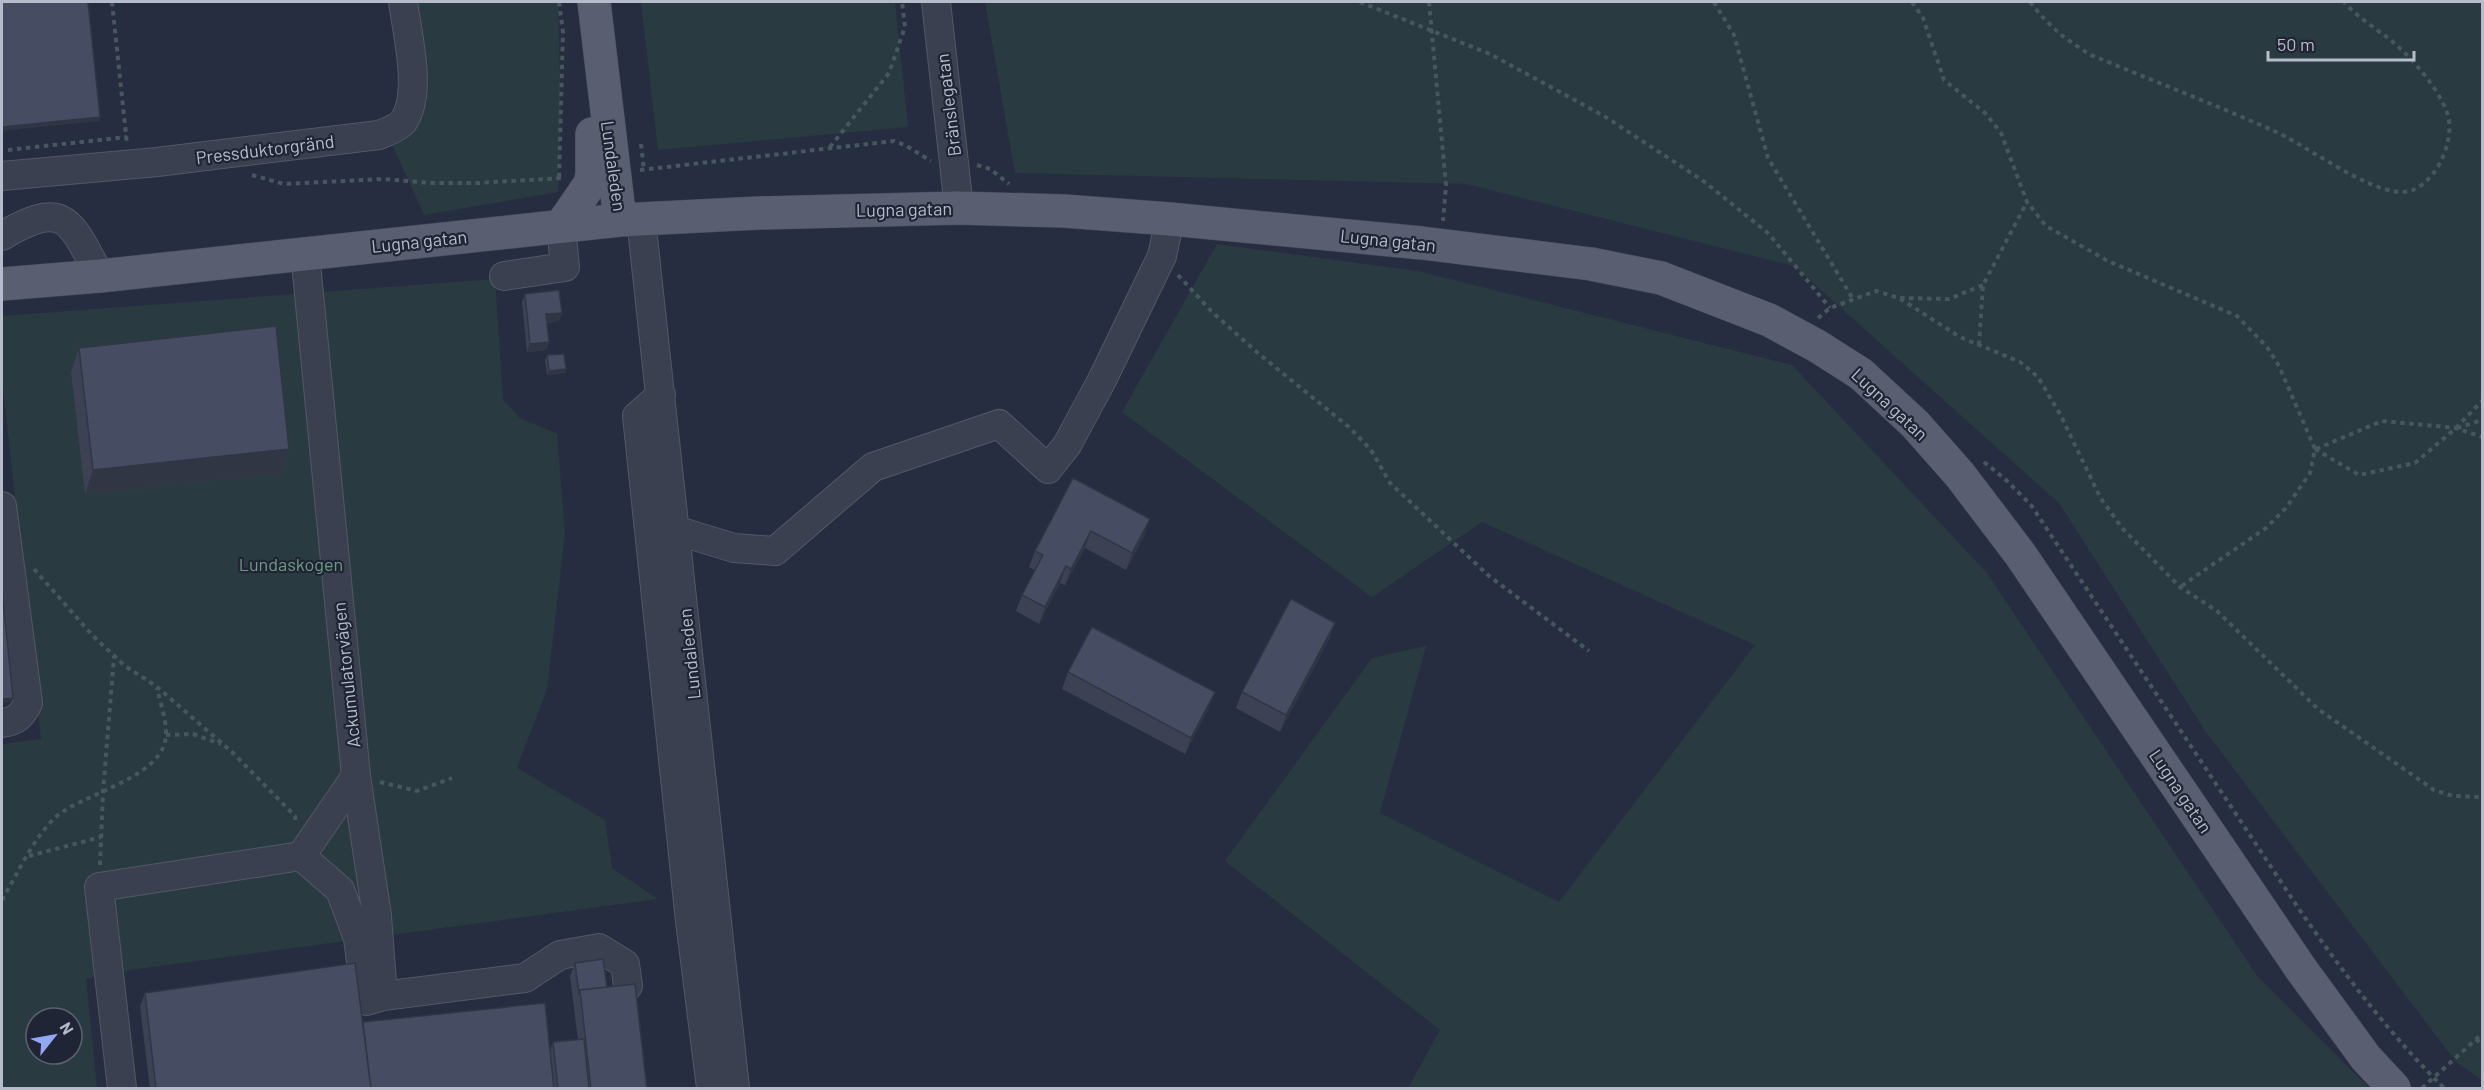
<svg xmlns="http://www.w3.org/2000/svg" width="2484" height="1090" font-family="Barlow,sans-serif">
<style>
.green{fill:#293a41;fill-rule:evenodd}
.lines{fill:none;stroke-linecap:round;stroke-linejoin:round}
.minor-casing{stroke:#535867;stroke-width:30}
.major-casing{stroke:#444959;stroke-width:34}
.path{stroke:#47575e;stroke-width:4;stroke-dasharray:4.5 4.5;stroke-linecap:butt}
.minor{stroke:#3b4050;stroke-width:28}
.major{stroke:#595f70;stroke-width:33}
.wall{fill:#3c4254}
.shaded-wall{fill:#313645}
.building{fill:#464d62;stroke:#313645;stroke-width:1.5}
.labels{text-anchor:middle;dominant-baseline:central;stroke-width:4.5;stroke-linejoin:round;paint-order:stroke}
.street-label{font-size:18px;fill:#b7bcca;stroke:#202535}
.park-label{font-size:18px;fill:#6f9a80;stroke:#202535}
</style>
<rect width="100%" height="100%" fill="#272d40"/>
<!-- green -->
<path class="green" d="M407,2H558L561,117L558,192L424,215L386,131L405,117Z
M641,2H895L908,127L658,150Z
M985,2H2482V1080L2456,1062L2206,732L2059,503L1794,266L1467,184L1015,173Z
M1217,244L1417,271L1792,365L1986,572L2258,977L2369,1088H1408L1440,1030L1225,861L1372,658L1426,646L1380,813L1559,902L1755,645L1482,522L1372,597L1122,412Z
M495,279L503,400L520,418L557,434L565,534L547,689L517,768L605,820L612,868L658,899L108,973L86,979L97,1088H2V744L41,739L2,378V316ZM36,1018H72V1054H36Z"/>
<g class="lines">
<!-- minor casing -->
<g class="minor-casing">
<path id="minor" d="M936,2L959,208
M2,176L157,162L379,135C386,132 398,128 403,122C423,94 407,33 403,2
M641,219L735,1088
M2,236C66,198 70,221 100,276
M305,253L356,776L377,916L383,996
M504,276L565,267L561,226
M661,395L637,416L690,921L711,1088
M2,506L28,703C22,716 16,721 2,723
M675,530L734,548L775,551L873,467L999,424L1048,469L1067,445L1102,380L1162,256L1170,219
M301,856L340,890L358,938L366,1001L383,996L525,978L560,955L599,948L625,964L628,986
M122,1088L99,887L301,856L356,776"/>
</g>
<!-- major casing -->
<g class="major-casing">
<path id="major" d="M594,2L620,220
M561,226L590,184L592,174V134
M2,284L100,276L620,220L759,213L959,208L1064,211L1170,219L1422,243L1591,264L1661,278L1769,320L1817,346L1861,374L1915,424L1960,475L2020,554L2301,969L2366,1058L2394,1088"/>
</g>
<!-- path -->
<path class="path" d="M112,2L127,144
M559,2L563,32L559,179
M1360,2L1490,54L1604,116L1702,180L1768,233L1830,308
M1429,2L1446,185L1443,221
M1714,2L1734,35L1768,158L1853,299
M1912,2L1923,18L1944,80L1985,113L2001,133L2027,202L2046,226L2108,261L2237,316L2267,347L2279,366L2315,449L2310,473L2286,508L2266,528L2180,587
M2030,2C2049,26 2064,39 2091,55C2151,80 2213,104 2272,130C2308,146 2361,188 2399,192C2433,195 2459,138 2446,110C2437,87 2412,58 2393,42C2377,29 2358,18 2344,2
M641,144L644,170
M830,147L889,73L905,27L902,2
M8,150L127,137
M977,165L990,169L1009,184
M640,170L894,141L905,145L931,161
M252,175L284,184L384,179L431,183H478L564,178
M1178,275L1212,312L1259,354L1349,427L1371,450L1390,483L1489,576L1589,651
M1900,298L1949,299L1983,285
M1818,318L1830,308L1876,291L1899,298L1960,337L2020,362L2038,377L2061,416L2101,499L2123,529L2180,587L2217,611L2318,709L2434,790L2453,796L2482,797
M1979,345L1983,285L2027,202
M2457,428L2482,420
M2315,449L2359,475L2415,463L2456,428L2482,401
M2316,449L2382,421L2456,428L2482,437
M1984,462L2005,479L2031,505L2301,912C2345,975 2390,1035 2444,1088
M34,569L93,636L125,666L156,686L233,753L295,816L296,823
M166,735L193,734L221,744
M380,782L417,791L452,778
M29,856L101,837
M100,865L103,792L114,657
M2,900C17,875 34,836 57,816C84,793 167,777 166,733C166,718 160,702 157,688
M2476,1039L2482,1045
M2422,1088L2482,1034"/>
<!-- minor -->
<use href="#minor" class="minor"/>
<!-- major -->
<use href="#major" class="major"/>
</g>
<!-- wall -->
<path class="wall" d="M525,294L562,313L559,321L547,323L549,342L546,350L527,352L522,302Z
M79,348L289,449L281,473L85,494L71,372Z
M547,355L566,369L565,373L547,375L545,360Z
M1073,478L1150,519L1144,536L1126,570L1085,548L1065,585L1060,583L1039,624L1016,611L1022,595L1035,570L1029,567L1035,551Z
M1335,623L1329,639L1280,732L1236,708L1242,692Z
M1068,672L1215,692L1208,709L1185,754L1062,689Z
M575,963L607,987L647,1089H150L140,1006L145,993L363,1022L550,1051L553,1042L578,1040L570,976Z"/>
<!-- shaded-wall -->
<path class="shaded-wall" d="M100,117L99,121L2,131V127Z
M562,313L559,321L543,323L546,314Z
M549,342L546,350L527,352L530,344Z
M566,369L565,373L547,375L549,371Z
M289,449L281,473L85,494L93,470Z
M1150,519L1144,536L1126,570L1132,553Z
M1091,531L1085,548L1065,585L1071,569Z
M1066,566L1060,583L1039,624L1045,607Z
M1335,623L1329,639L1280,732L1286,715Z
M1215,692L1208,709L1185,754L1191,738Z
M13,698L12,702L2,703V699Z"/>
<!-- building -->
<path class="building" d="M2,2H88L100,117L2,127Z
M559,290L562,313L546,314L549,342L530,344L525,294Z
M276,326L289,449L93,470L79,348Z
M564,354L566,369L549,371L547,355Z
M1073,478L1150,519L1132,553L1091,531L1071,569L1066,566L1045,607L1022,595L1043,555L1035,551Z
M2,590L13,698L2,699Z
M1291,599L1335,623L1286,715L1242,692Z
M1092,627L1215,692L1191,738L1068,672Z
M603,959L607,987L580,990L579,994L575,963Z
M355,963L371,1089H156L145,993Z
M635,984L647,1089H591L580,990Z
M545,1003L554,1089H371L363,1022Z
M584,1039L589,1089H558L553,1042Z"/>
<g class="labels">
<!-- street labels -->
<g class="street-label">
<text transform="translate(948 105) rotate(-97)">Bränslegatan</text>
<text transform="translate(265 149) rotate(-7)">Pressduktorgränd</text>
<text transform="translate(614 166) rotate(82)">Lundaleden</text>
<text transform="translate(904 209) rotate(-1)">Lugna gatan</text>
<text transform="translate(1388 240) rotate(6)">Lugna gatan</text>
<text transform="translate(419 241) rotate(-6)">Lugna gatan</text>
<text transform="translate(1890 404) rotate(43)">Lugna gatan</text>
<text transform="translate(689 654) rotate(-96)">Lundaleden</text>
<text transform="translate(346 675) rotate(-96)">Ackumulatorvägen</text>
<text transform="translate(2181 791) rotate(56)">Lugna gatan</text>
</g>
<!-- park labels -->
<g class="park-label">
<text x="291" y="564">Lundaskogen</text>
</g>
</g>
<!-- border -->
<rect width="2484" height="1090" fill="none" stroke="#b7bcca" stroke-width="6"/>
<!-- north arrow -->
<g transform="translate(54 1036) rotate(59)"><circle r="28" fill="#202535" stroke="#5c6171" stroke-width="1.5"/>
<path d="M0-4.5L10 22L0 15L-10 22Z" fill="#92a8f4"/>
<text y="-9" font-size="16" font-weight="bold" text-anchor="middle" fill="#b7bcca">N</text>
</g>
<!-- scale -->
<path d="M2268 51v9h146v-9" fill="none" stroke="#b7bcca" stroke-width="3"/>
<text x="2277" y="51" font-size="18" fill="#b7bcca" stroke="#202535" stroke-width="4.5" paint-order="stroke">50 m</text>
</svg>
